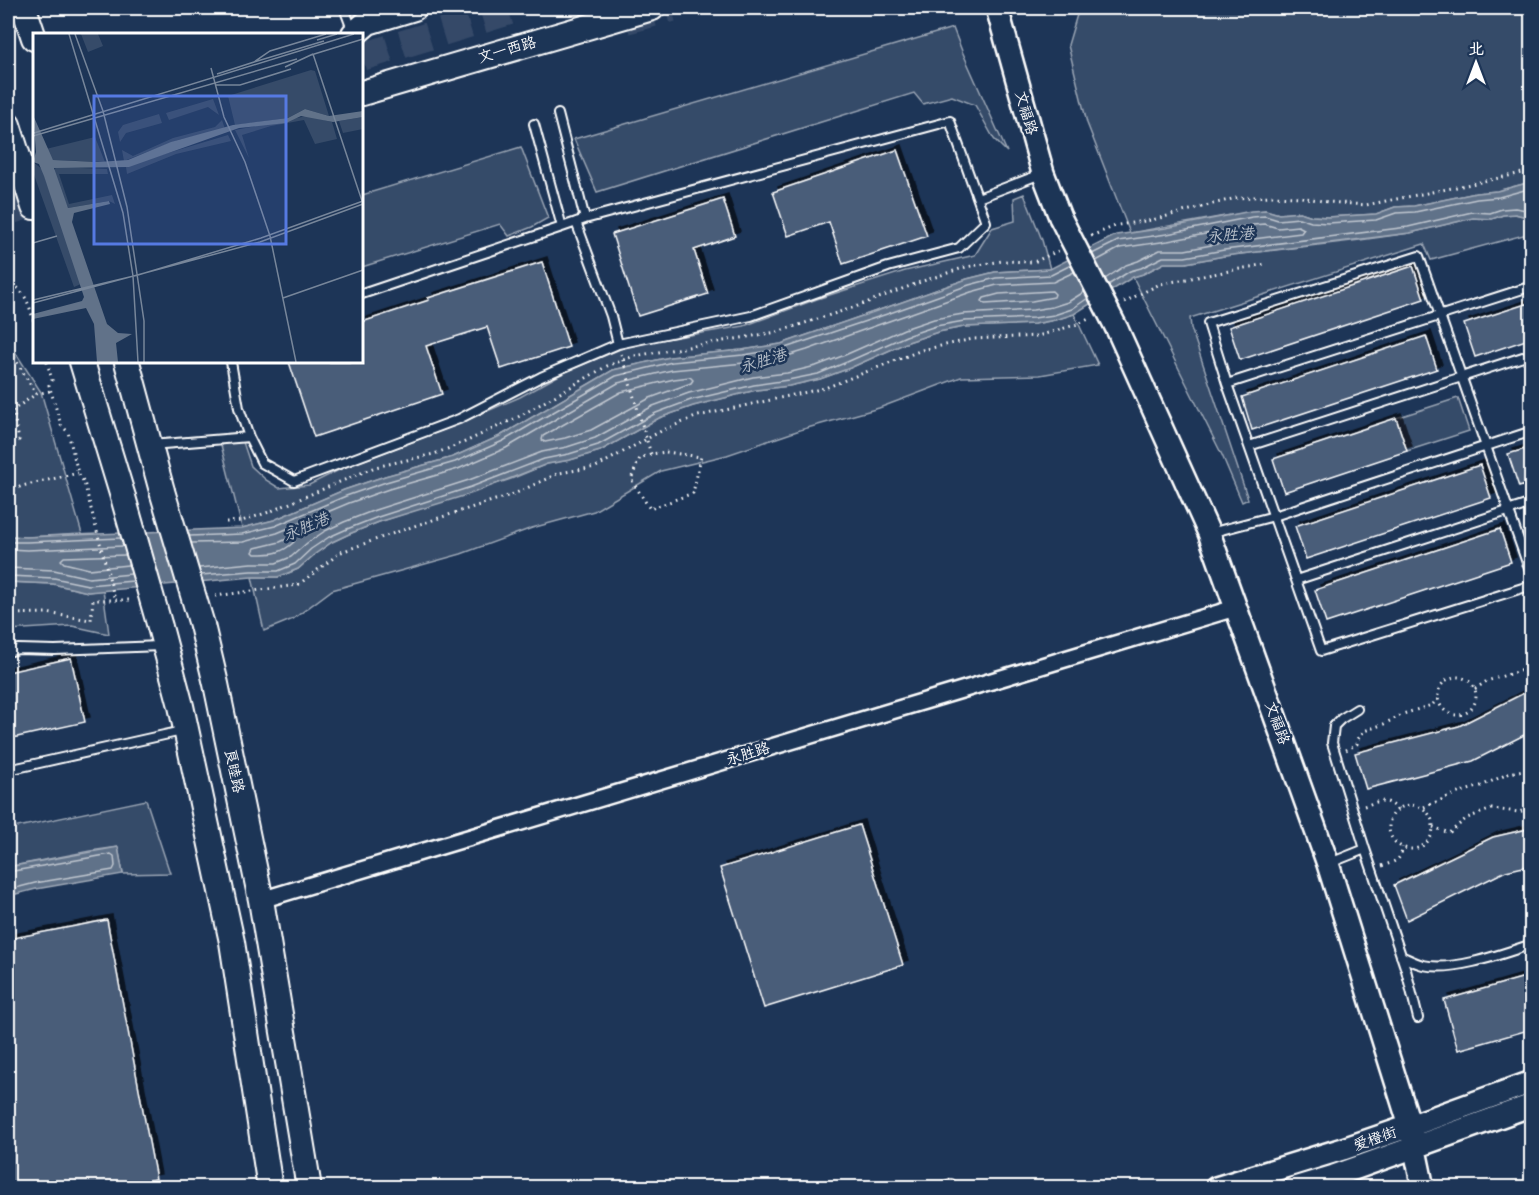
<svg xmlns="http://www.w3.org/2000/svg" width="1539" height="1195" font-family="Pangolin,'LXGW WenKai TC',sans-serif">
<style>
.green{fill:#364b69;stroke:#9aa5b4;stroke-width:1.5}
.water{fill:#617289;stroke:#a0aab8;stroke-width:1.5}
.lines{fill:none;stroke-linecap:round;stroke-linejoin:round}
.shore{stroke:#c0c7d0;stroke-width:1.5}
.building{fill:#4a5d79;stroke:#fff;stroke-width:1.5;filter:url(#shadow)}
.highway-tunnel{stroke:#344968;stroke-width:28;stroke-dasharray:28 14;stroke-linecap:butt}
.lane-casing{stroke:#fff;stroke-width:12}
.street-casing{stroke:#fff;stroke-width:20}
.secondary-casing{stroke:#fff;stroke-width:26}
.primary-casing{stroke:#fff;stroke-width:28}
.path{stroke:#fff;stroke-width:3;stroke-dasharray:1.5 4.5;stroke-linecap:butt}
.lane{stroke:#1d3557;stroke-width:8}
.street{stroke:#1d3557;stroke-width:15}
.secondary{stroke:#1d3557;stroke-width:21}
.primary{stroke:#1d3557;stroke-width:24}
.secondary-bridge-casing{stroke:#fff;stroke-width:26;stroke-linecap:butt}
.primary-bridge-casing{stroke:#fff;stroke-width:28;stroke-linecap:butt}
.path-bridge{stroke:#fff;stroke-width:3;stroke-dasharray:1.5 4.5;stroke-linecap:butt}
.secondary-bridge{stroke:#1d3557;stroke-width:21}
.primary-bridge{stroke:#1d3557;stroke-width:24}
.labels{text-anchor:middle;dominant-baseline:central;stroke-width:5;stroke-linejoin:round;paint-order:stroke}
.street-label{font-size:15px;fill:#fff;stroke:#1d3557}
.water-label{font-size:16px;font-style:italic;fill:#b8c0ca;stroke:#1d3557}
.inset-road{fill:none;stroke:#77869a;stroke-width:1.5}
.view{fill:#567ae2;fill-opacity:0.15;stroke:#567ae2;stroke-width:3}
.inset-edge{fill:none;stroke:#fff;stroke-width:3}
</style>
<defs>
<filter id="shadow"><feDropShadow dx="5" dy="-5" stdDeviation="0" flood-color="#0009"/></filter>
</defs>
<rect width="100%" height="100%" fill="#1d3557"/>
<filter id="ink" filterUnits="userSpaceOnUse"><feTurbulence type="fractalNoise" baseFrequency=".0167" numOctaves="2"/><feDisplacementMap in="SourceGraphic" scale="12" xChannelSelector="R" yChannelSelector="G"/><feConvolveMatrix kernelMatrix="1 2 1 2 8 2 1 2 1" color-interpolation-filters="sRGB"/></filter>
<g filter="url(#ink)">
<!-- green -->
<path class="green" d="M1079,8H1531V182L1497,191L1476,193L1414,206L1395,207L1376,214L1328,217L1312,216L1300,212L1279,214L1265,210L1225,216L1130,233L1087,123L1068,45Z
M953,28L962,51L1007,152L994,139L975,105L952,96L923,104L914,93L597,192L574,139Z
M521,147L548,218L532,227L509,236L500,224L362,267V195Z
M1024,194L1042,240L1050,269L995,272L967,279L888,307L781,344L742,350L670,357L613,370L500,436L453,457L385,476L344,490L274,520L242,528L219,437L240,433L251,466L266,480L279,488L309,485L343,468L451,427L520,397L563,373L630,345L744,326L817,299L905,271L975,255L992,228L1015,221L1014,198Z
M1515,214L1531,218V233L1431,260L1424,244L1190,318L1191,328L1248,499L1242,502L1222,455L1133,277L1143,274L1164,263H1186L1224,256L1360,240L1410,233L1473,218L1492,219L1503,215Z
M1074,314L1098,365L1040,375L961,377L879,408L800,430L727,455L661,471L594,511L532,528L461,554L332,590L293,619L264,631L252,577H279L298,569L315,554L332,542L349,534L379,522L511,479L547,464L570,460L600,451L659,418L693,406L756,390L789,386L820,379L850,368L908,342L938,332L964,327L1035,324L1055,320Z
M8,341L41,392L82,534L26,537L8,536Z
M1458,398L1469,431L1407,451L1396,418Z
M8,582L53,584L88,592L103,590L109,634L72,626L8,630Z
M146,800L170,873L123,874L118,847L90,851L8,867V829Z"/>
<!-- water -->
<path class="water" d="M1531,182V218L1515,214L1503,215L1492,219L1473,218L1410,233L1224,256L1186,263H1164L1143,274L1133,277L1074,314L1055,320L1034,324L964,327L938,332L908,342L850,368L820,379L789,386L756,390L693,406L659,418L600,451L570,460L547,464L473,493L379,522L349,534L332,542L315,554L298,569L278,577H252L88,592L53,584L8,582V536L26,537L242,528L274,520L344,490L385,476L453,457L500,436L613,370L670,357L742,350L781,344L888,307L967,279L995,272L1050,269L1116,235L1166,228L1251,211L1266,210L1279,214L1300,212L1312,216L1328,217L1376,214L1395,207L1414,206L1476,193L1497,191Z
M118,847L123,874L36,889L8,896V867Z"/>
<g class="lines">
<!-- shore -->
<path class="shore" d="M1092,254L1118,241L1167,234L1252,217L1265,216L1278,220L1299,218L1311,222L1328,223L1376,220L1396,213L1415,212L1477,199L1499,197L1532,188
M1096,261L1120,248L1168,241L1253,225L1264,224L1278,228L1298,226L1304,229L1301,233L1222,243L1185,250H1160L1138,261L1126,265L1105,279
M1108,285L1130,271L1141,268L1163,257H1185L1224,250L1408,227L1472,212L1490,213L1502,209L1515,208L1532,211
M1052,291L1055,294L1054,297L1032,301L985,304L982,301L984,298L999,294Z
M690,377L693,380L691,383L650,398L591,430L565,438L545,442L542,440L543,436L621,392L674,379Z
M190,536L242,534L275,526L346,496L386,482L455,462L503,441L616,376L672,362L743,355L782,349L890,313L969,285L996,278L1051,275L1071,265
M291,537L295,539L294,542C281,554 273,554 255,554L253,552L255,548L280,542Z
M8,542H27L121,538
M192,543L243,542L277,533L349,503L389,489L458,469L506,448L618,383L672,370L744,363L784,357L807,350L971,292L997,285L1053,282L1074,272
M8,549L27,550L123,546
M125,555L64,557L61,560L64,563L89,569L128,565
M8,568L54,570L89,578L131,574
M199,568L251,563H276L291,557L307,543L325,531L344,522L375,510L469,480L542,452L567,447L595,438L653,406L689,393L753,377L787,373L816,366L845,355L904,329L934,319L963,314L1033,310L1052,307L1068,302L1084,292
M201,575L251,571H278L295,564L311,549L329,537L347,529L378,517L471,487L544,459L569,454L598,445L656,413L691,400L754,385L788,380L818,374L847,362L906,336L936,326L964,321L1034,318L1054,315L1072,309L1088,298
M8,576L54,578L88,585L133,581
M8,872L111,854L114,856L115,866L113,870L35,883L8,890"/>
</g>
<!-- building -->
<path class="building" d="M897,150L927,236L843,264L829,222L788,236L773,192Z
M723,199L735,236L694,250L708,294L638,316L612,234Z
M542,262L569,347L501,369L487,327L426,346L442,394L314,437L289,362H362V322L429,300L428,298Z
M1413,266L1424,299L1240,360L1229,327Z
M1532,302V338L1475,357L1464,324Z
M1426,336L1437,369L1252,430L1242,397Z
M1396,418L1407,451L1284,492L1273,459Z
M1532,447V483L1519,487L1508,454Z
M1480,465L1491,498L1306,559L1295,526Z
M1500,529L1511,562L1326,623L1315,590Z
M71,658L85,722L8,739V672Z
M1532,689V731L1473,761L1366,789L1355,753L1459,726Z
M859,825L903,965L764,1008L720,868Z
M1532,828V865L1506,871L1407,920L1394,885L1493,837Z
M107,920L156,1179L113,1188H8V939Z
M1532,975V1029L1458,1050L1444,1000Z"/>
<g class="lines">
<!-- highway-tunnel -->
<path class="highway-tunnel" d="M626,20L672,8
M362,57L519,8
M8,168L34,160
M8,211L34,203"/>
<!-- lane casing -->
<g class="lane-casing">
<path id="lane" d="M344,8L353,32
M558,114L585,219L562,227
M978,198L1041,174
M576,222L611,316L618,344
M362,294L562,227L534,124
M231,362L239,408L249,437L262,463L294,481L459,419L541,377L618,344L751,316L888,267L959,248L986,222L950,121L585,219
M1227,384L1532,286
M151,445L249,437
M1249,446L1532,354
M1210,533L1274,516L1532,431
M1532,577L1419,256L1208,323L1227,384L1321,651L1532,585
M1296,580L1532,503
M8,652L18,649L55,650L161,646
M8,770L182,731
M1365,849L1406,970L1418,1018
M1330,863L1365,849L1332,743L1334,726L1341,719L1357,709
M1401,956C1408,959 1415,963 1423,965C1453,972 1502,954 1532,944
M938,1188L951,1184"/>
</g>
<!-- street casing -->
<g class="street-casing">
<path id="street" d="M261,900L1235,608"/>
</g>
<!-- secondary casing -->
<g class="secondary-casing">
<path id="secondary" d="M997,8L1043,173L1060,217
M1117,329L1209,533L1328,864L1410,1126L1423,1188
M1216,1188L1343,1149L1410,1126L1532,1082
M1294,1188L1334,1176L1532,1105"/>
</g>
<!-- primary casing -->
<g class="primary-casing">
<path id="primary" d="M24,8L34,38
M354,34L368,22L414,8
M362,93L652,8
M8,125L34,207
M82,362L123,497
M127,362L162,491
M202,625L216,684L261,900L309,1188
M160,627L181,706L232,942L270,1188"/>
</g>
<!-- path -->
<path class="path" d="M1091,236L1118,225L1152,220L1236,198L1270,196L1301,197L1328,202L1366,205L1452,188L1532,171
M8,280C26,293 28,301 34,322
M1124,302L1160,284L1266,264
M8,347L36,394
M621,354L625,367
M47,362L52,380L49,385L61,425L68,432L78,473L84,482L115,600
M8,426L12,443L19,440L13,410L36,394L50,391
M647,441L651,454
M666,452L701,457L693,493L650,509L631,479L640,458L651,454Z
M8,492L22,486L78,473
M226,522L242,521L269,512L375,467L434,454L463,443L518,417L607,366L634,356L777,332L855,307L923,281L966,267L1002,261L1034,262L1058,251
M215,596L298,585L341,552L414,526L514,494L559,473L596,467L663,430L698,416L825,388L922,350L973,339L1038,336L1078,324L1091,318
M8,614L46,613L91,620L93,600H131
M1438 696a19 19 0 1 1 38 0a19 19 0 1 1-38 0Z
M1475,689L1487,681L1532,667
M1346,750L1357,744L1358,739L1364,731L1384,724L1403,714L1432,705L1438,699
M1389 827a22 22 0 1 1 44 0a22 22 0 1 1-44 0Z
M1364,806C1380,801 1384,797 1398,809
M1424,807L1455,794L1481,786L1510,773L1532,768
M1433,827L1449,833L1467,818L1492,809L1519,812L1532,807
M1382,866C1393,862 1402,861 1402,847"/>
<!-- lane -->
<use href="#lane" class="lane"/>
<!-- street -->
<use href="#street" class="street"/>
<!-- secondary -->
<use href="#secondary" class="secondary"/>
<!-- primary -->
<use href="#primary" class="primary"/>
<!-- secondary-bridge casing -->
<g class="secondary-bridge-casing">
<path id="secondary-bridge" d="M1060,217L1117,329"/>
</g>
<!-- primary-bridge casing -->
<g class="primary-bridge-casing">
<path id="primary-bridge" d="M162,491L202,625
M123,497L160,627"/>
</g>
<!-- path-bridge -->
<path class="path-bridge" d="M625,367L647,441"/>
<!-- secondary-bridge -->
<use href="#secondary-bridge" class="secondary-bridge"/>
<!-- primary-bridge -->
<use href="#primary-bridge" class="primary-bridge"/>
</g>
</g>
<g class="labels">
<!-- street labels -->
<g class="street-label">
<text transform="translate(507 50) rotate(-16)">文一西路</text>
<text transform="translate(1026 113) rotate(74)">文福路</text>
<text transform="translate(1277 723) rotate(70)">文福路</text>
<text transform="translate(748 754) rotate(-17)">永胜路</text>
<text transform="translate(234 771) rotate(78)">良睦路</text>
<text transform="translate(1375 1139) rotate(-19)">爱橙街</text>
</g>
<!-- water labels -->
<g class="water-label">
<text transform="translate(1230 235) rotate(-4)">永胜港</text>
<text transform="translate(763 361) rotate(-17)">永胜港</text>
<text transform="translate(306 527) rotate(-23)">永胜港</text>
</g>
</g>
<!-- overview -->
<g transform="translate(33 33)">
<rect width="330" height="330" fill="#1d3557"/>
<path d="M48,1H65L70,13L55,19ZM278,37L282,38L296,83L272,76L255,85L202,92L195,63ZM180,66L186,82L175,74L136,87L133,80ZM126,81L129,90L93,100L87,109L85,99L90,92ZM274,83L299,89L304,106L282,111L271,87L238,93L209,102L216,125L202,97ZM330,84V96L310,100L306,88ZM189,87L192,96L145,107L91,128L89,117L100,123L140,105L182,94ZM195,102L198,108L143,121L94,141L93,134L105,129ZM62,104L72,129L20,127L13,116ZM0,129L9,136L26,185L48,251L41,254L0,139ZM23,134L74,136L75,141H26L36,171L79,162L82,171L76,168L35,175L20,140Z" fill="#364b69"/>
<path d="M272,76L296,83L330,78V84L300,89L268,83L253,90L206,95L96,134L21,135L35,175L76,168L77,171L41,180L39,189L74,291L85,300L99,301L83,310L85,329H64L61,291L53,275L0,286V281L49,268L51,264L11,143L6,131L0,129L3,119L0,82L20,127L65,129L95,127L138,109L200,92L255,85Z" fill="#617289"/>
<path class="inset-road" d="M36,1L90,180L100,243L105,329M42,1L70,78L94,174L111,288V329M284,7L304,1M280,21L329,168M278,22L330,6M221,29L291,8M252,34L280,21M178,35L191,84L212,129L237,203L263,329M184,41L221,29L237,18L293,1M182,52H207L258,36M1,100L321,1M0,103L264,26M0,210L24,203M250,265L330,237M0,267L105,242L228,205L330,168M0,270L227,209L330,171"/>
<path class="view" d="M61,63H253V211H61Z"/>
<rect width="330" height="330" class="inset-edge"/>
</g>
<!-- margin -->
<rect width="1539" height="1195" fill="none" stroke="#1d3557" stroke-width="30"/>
<rect x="15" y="15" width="1509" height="1165" fill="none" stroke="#fff" stroke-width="2" filter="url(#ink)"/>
<!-- north arrow -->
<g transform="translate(1476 63)" stroke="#1d3557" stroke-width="4.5" paint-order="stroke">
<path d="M0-4.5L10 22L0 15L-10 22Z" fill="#ffffff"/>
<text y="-9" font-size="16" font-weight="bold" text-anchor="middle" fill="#ffffff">北</text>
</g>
</svg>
